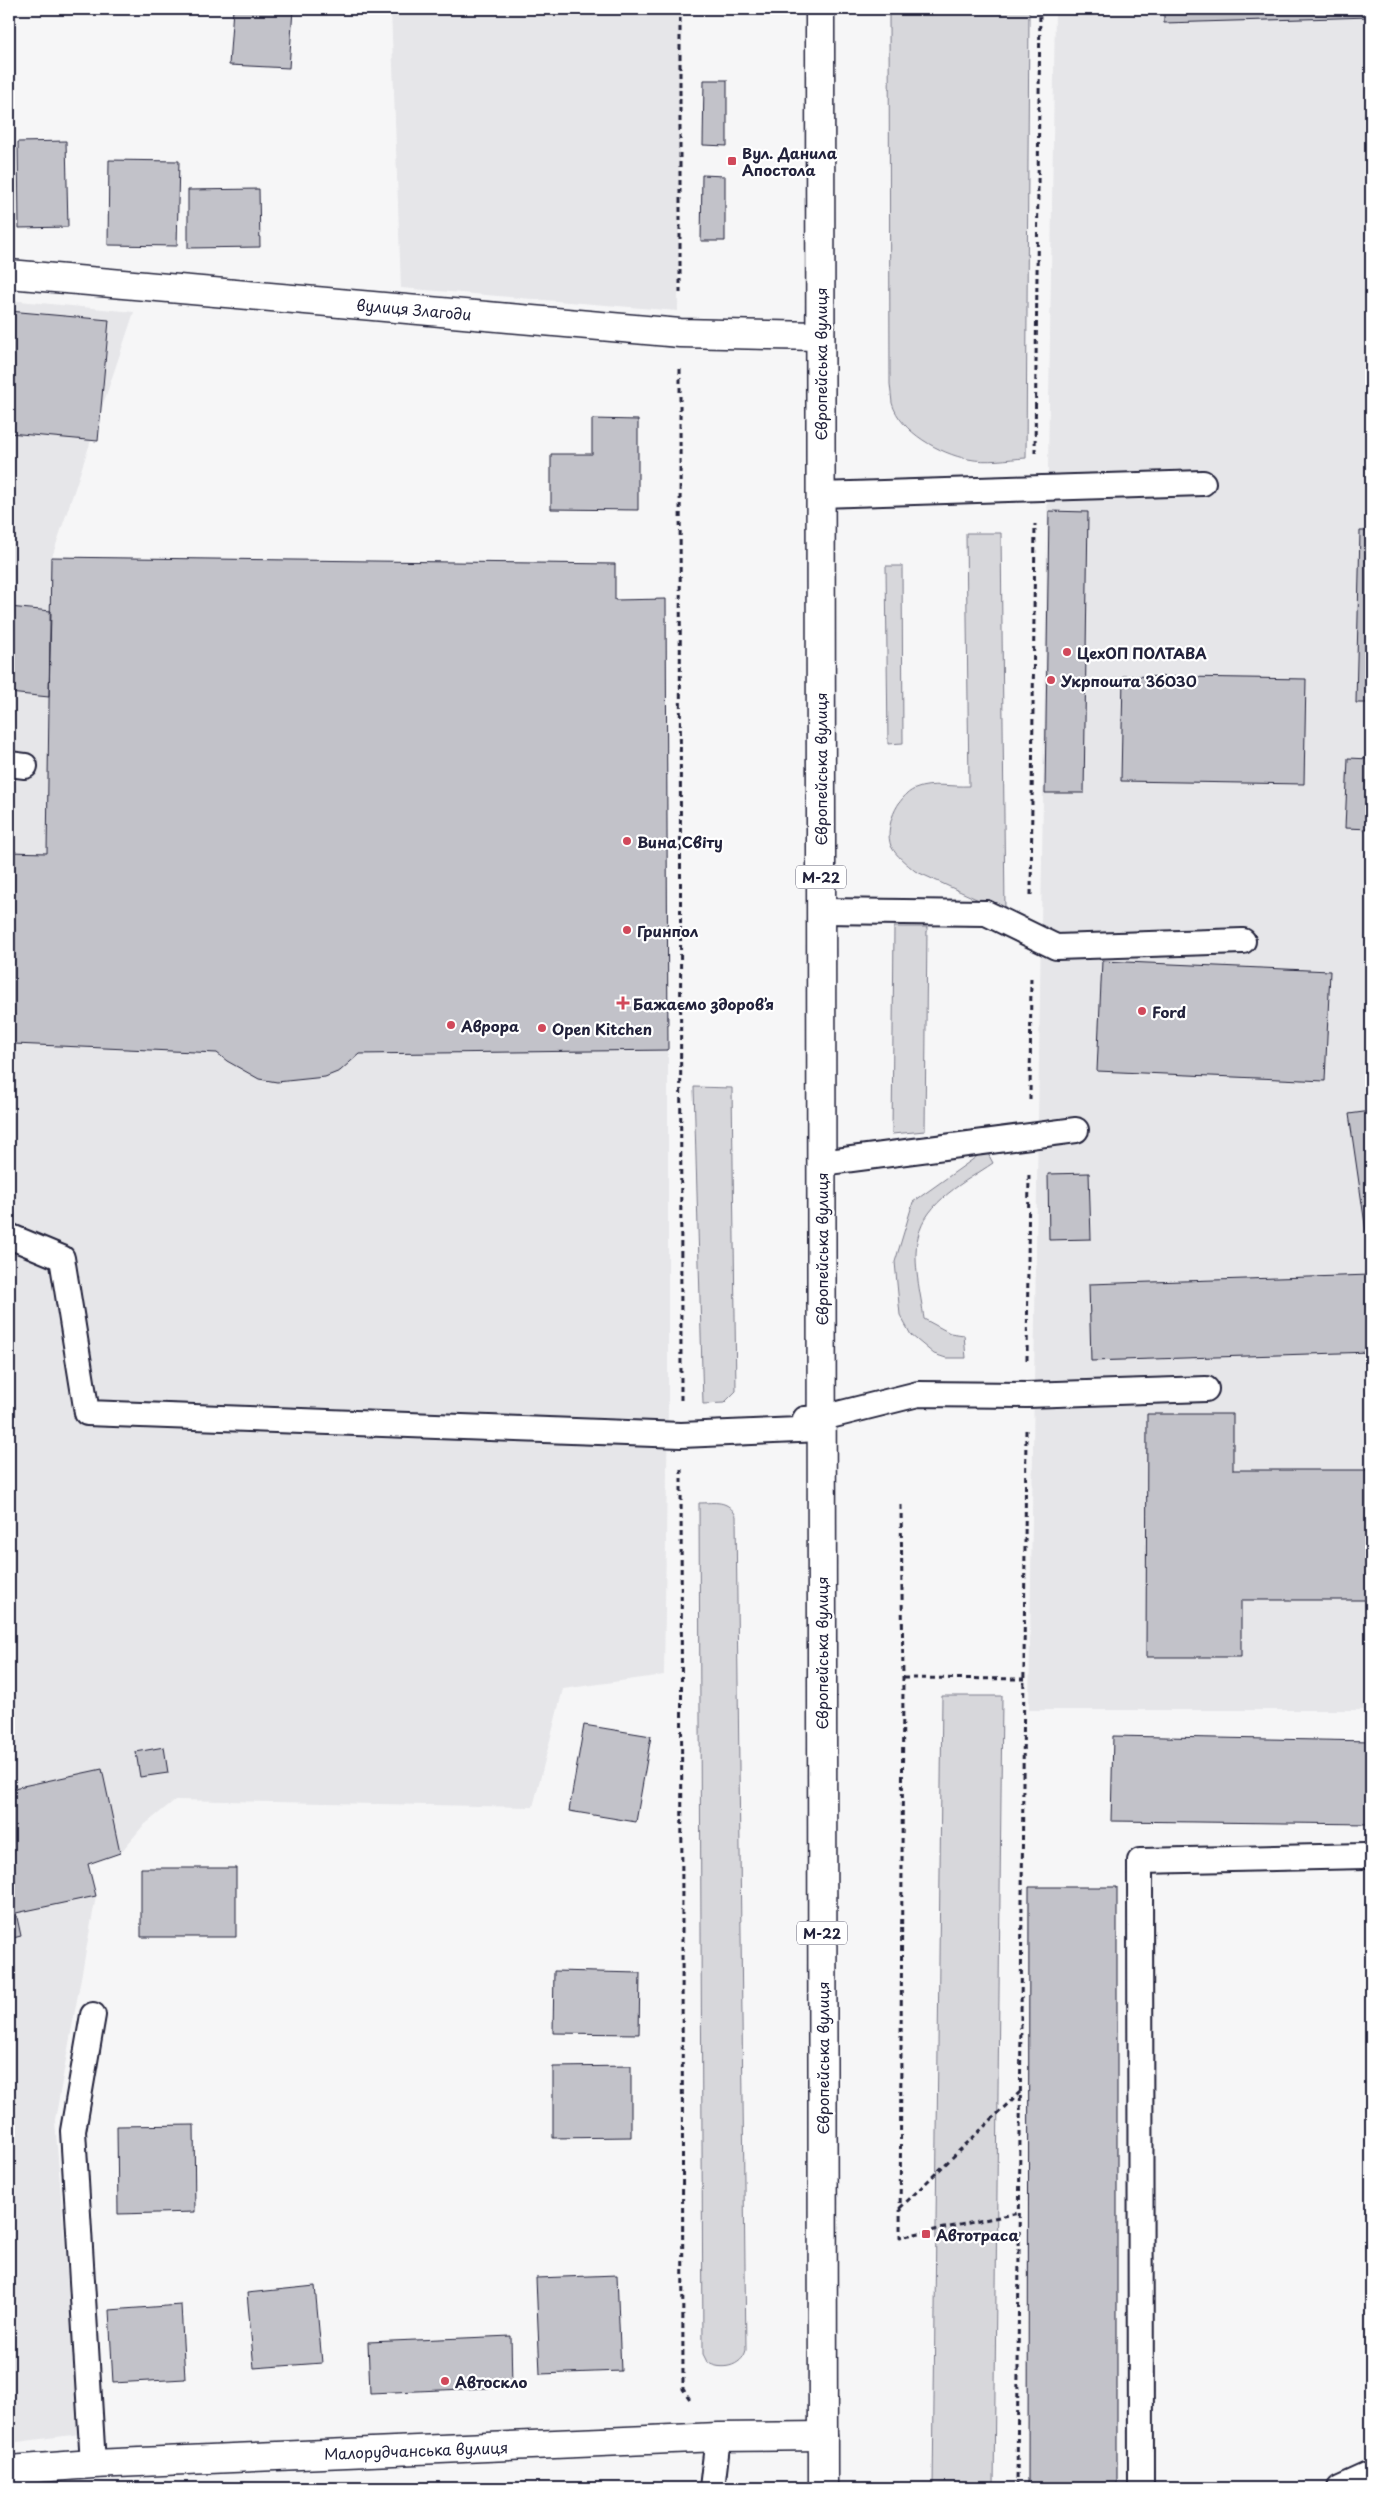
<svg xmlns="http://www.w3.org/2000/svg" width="1380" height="2497" font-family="'Playpen Sans',sans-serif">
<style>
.built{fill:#e6e6e9}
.green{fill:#d7d7db;stroke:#7c7c8b}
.building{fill:#c2c2c9;stroke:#22223b}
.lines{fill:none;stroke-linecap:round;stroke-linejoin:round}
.service-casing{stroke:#22223b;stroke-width:28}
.minor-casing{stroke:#22223b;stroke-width:31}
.trunk-casing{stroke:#22223b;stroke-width:31}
.path{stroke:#22223b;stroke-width:3;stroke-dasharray:5 4;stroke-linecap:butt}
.service{stroke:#fff;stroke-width:24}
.minor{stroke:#fff;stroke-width:28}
.trunk{stroke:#fff;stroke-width:28}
.poi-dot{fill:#d1495b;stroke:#fff;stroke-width:2}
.labels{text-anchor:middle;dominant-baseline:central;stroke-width:4.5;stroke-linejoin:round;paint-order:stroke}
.shield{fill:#fff;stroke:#646476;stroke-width:1}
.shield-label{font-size:14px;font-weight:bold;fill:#22223b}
.poi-label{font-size:15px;font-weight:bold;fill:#22223b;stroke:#fff;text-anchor:start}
.street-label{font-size:15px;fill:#22223b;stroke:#fff}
</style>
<rect width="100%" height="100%" fill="#f6f6f7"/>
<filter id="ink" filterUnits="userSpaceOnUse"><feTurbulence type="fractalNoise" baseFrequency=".02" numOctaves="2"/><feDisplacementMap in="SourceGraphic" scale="10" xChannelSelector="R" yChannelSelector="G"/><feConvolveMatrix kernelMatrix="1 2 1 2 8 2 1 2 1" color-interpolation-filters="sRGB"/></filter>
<g filter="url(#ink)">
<!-- built -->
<path class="built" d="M391,9H682L678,311L401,288Z
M1055,9H1371V1710H1029Z
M9,300L134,312L52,557L615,564V600L666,599L668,1050V1405L664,1675L563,1689L533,1807L175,1800L143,1826L120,1853L88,1864L96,1896L55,2120L80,2434L9,2443Z"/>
<!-- green -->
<path class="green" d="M889,9H1029L1026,458C1007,459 987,463 968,459C941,454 900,432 892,403C891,397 891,390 890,384Z
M966,533H1001L1005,912L915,871C907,864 896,856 891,846C884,828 897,796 915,789C932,782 951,787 969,786Z
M886,566H902L903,743L888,744Z
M894,927H927L925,1131L892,1134Z
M694,1087L732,1088L736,1391L724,1403L703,1404Z
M986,1150L993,1163C965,1182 926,1201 918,1237C912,1262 921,1294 924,1319L950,1333L964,1335L966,1358H946L934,1354L911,1335L900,1315L895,1262L913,1202Z
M699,1503C715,1503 728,1499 736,1516L746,2350C742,2367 720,2371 707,2362L703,2354Z
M942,1696H1002L994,2488H933Z"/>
<!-- building -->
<path class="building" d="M233,9H293L289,68L229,65Z
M1164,9H1371V17L1164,23Z
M704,80H727V146L703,145Z
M66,141L68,227L19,228L18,142Z
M109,160L179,161L177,246L108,245Z
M702,175L725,176V241H701Z
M259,189L260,247L188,248V190Z
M9,311L109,320L98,441L9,433Z
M592,419L638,420V510L551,509V454H592Z
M1049,511L1088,512L1084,793H1045Z
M1360,531H1371V703H1356Z
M51,557L615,564V600L666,599L668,1050L359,1054L340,1071L325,1077L277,1082L259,1079L227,1061L217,1053L14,1044V1073L9,1072V852L47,853Z
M9,607L51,611L49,697L9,693Z
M1123,676L1306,679L1304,784L1121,781Z
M1348,758L1371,759V829L1345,828Z
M1102,961L1330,971L1325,1081L1097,1071Z
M1371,1111V1266L1349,1114Z
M1089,1173L1091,1239L1049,1240L1048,1174Z
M1371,1275V1352L1091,1361L1089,1284Z
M1147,1414H1233V1470H1371V1600H1241V1657H1146Z
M584,1725L651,1736L636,1822L569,1811Z
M1113,1736L1371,1741V1824L1111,1821Z
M164,1747L168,1773L140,1777L136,1752Z
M102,1769L120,1853L88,1864L96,1896L16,1913L21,1936L9,1939V1789Z
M141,1868H236V1937H141Z
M1029,1887H1117V2488H1028Z
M554,1971L640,1973L639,2034L553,2033Z
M631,2066V2137L553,2138V2067Z
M194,2125L195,2212L118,2214L117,2126Z
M617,2275L621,2371L540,2374L536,2278Z
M315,2286L322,2363L254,2368L247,2293Z
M181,2305L185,2379L113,2383L109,2310Z
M511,2336L512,2387L370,2393L368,2342Z"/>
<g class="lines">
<!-- service casing -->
<g class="service-casing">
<path id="service" d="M820,495L1203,483
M9,764L25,766
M821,911L986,913L1056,947L1243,941
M821,1163L1076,1130
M9,1236L62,1258L87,1413L681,1435L822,1429
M805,1419L822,1418L918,1394L1027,1395L1206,1389
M93,2015L73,2131L93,2464
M712,2488L718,2437
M1141,2488L1140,1861L1365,1856
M1340,2488L1371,2474"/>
</g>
<!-- minor casing -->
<g class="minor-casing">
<path id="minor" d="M9,274L680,333L820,336
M9,2470L93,2464L718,2437L823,2436"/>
</g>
<!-- trunk casing -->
<g class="trunk-casing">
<path id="trunk" d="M820,9L823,2488"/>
</g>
<!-- path -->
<path class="path" d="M680,9V296
M680,369L681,1401
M1035,453L1040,9
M1031,895L1035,524
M1030,1100L1031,974
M1027,1360L1029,1171
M681,1469L683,2389L691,2401
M901,1505L903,1678L900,2237L1019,2213
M903,1678L1025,1679
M900,2208L1020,2092
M1017,2488L1026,1429"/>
<!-- service -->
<use href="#service" class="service"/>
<!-- minor -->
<use href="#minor" class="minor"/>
<!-- trunk -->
<use href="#trunk" class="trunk"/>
</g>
</g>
<!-- markers -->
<g class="poi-dot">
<rect x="727" y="156" width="10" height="10" rx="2.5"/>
<circle cx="1067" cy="652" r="5"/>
<circle cx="1051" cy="680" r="5"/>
<circle cx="627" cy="841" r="5"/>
<circle cx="627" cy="930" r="5"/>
<path d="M620.5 995.5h5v5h5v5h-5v5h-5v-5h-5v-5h5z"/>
<circle cx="1142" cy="1011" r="5"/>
<circle cx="451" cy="1025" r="5"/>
<circle cx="542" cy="1028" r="5"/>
<rect x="921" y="2229" width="10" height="10" rx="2.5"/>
<circle cx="445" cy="2381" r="5"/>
</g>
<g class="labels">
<!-- shield labels -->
<g class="shield">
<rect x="796" y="865.5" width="50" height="23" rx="4"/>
<rect x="797" y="1921.5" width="50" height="23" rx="4"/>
</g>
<g class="shield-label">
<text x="821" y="877">М-22</text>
<text x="822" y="1933">М-22</text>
</g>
<!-- poi labels -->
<g class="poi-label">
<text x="742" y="152">Вул. Данила<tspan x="742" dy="17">Апостола</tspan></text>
<text x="1077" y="652">ЦехОП ПОЛТАВА</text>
<text x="1061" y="680">Укрпошта 36030</text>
<text x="637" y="841">Вина Світу</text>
<text x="637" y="930">Гринпол</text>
<text x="633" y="1003">Бажаємо здоровʼя</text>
<text x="1152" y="1011">Ford</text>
<text x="461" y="1025">Аврора</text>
<text x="552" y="1028">Open Kitchen</text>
<text x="936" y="2234">Автотраса</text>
<text x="455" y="2381">Автоскло</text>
</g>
<!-- street labels -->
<g class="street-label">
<text transform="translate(414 309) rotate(5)">вулиця Злагоди</text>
<text transform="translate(820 364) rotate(-90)">Європейська вулиця</text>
<text transform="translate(820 769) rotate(-90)">Європейська вулиця</text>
<text transform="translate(821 1249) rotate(-90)">Європейська вулиця</text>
<text transform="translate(821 1653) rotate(-90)">Європейська вулиця</text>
<text transform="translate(822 2058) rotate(-90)">Європейська вулиця</text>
<text transform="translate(416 2450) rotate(-2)">Малорудчанська вулиця</text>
</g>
</g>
<!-- margin -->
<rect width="1380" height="2497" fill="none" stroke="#fff" stroke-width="30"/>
<rect x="15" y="15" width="1350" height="2467" fill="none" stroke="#22223b" stroke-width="2" filter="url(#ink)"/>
</svg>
